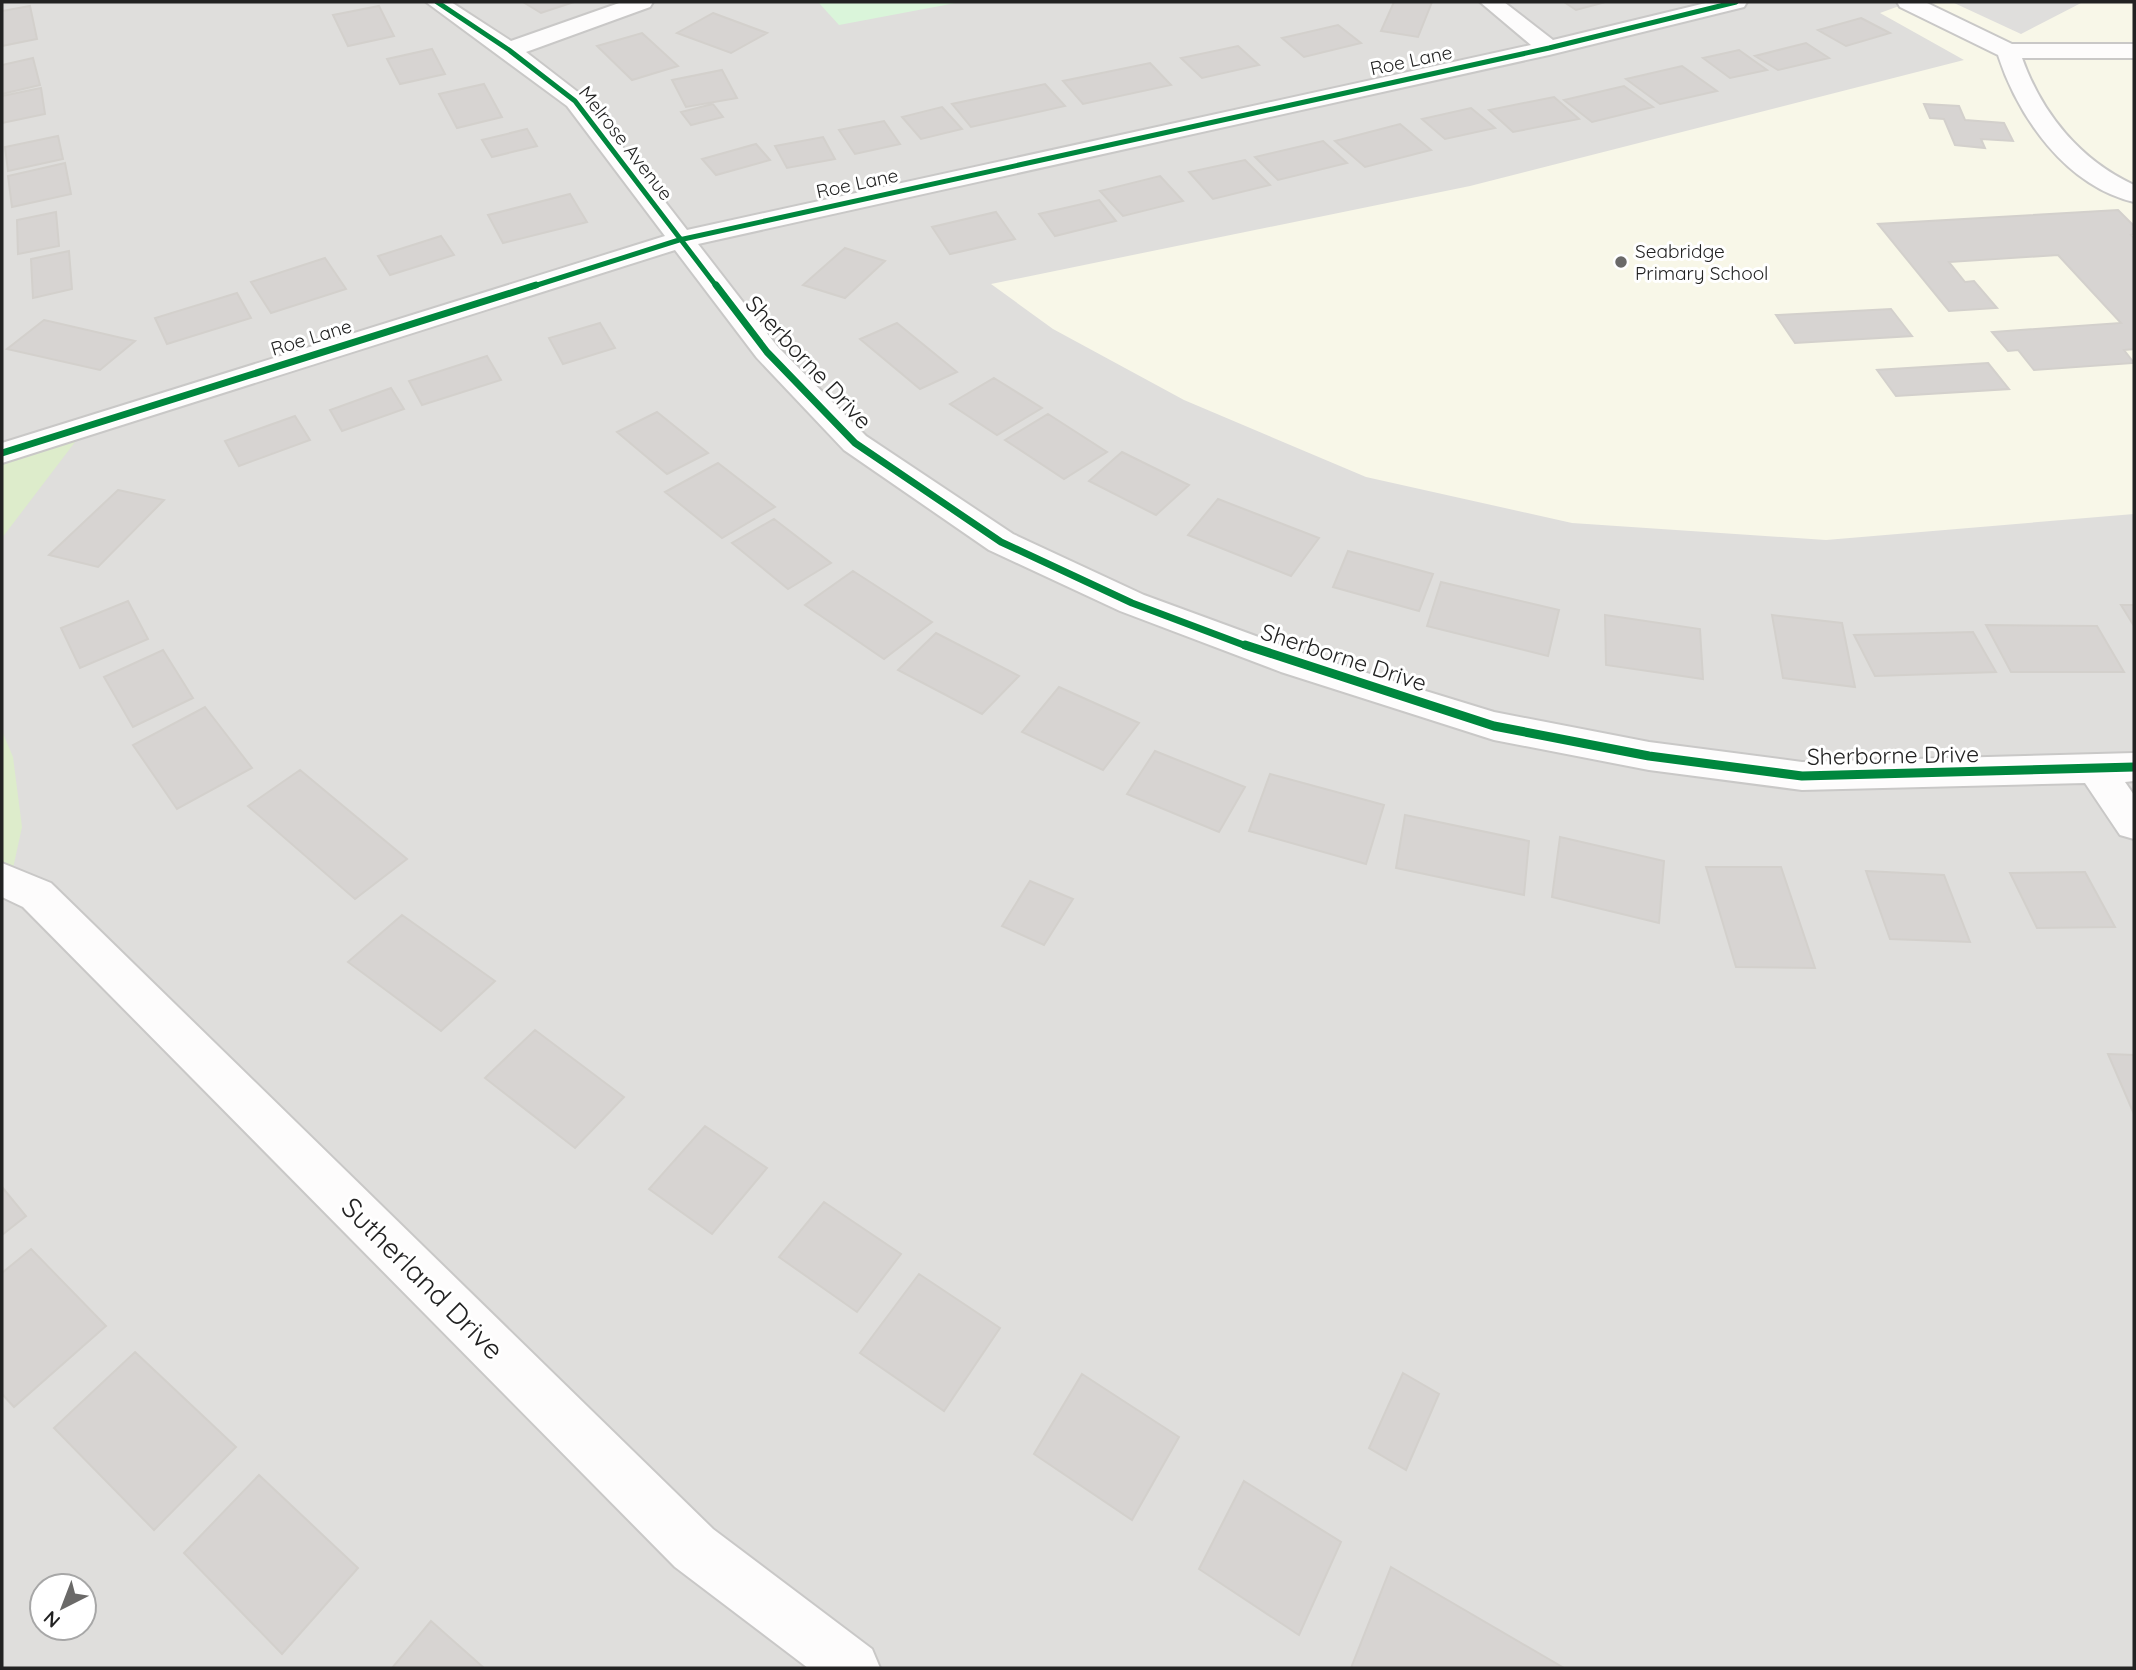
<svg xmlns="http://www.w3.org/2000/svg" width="2136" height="1670" font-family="Quicksand,sans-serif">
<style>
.residential{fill:#dfdedc;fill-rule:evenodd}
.education{fill:#f8f7e8}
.grass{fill:#ddeccb}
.park{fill:#daf5da}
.building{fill:#d7d4d2;stroke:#d3d0cc;stroke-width:2}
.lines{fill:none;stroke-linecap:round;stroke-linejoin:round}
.minor-casing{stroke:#c9c8c7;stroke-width:4}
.minor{fill:#fdfcfc;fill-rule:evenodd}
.cycleway-far2-casing{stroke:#fff;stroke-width:8}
.cycleway-far1-casing{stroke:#fff;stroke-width:10}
.cycleway-casing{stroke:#fff;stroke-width:13}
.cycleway-far2{stroke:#00873e;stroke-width:5}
.cycleway-far1{stroke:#00873e;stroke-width:7}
.cycleway{stroke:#00873e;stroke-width:9}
.poi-dot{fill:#6a6968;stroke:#fff;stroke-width:2.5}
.labels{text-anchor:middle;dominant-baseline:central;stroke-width:6;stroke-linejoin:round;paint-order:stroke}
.far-street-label{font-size:19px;fill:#222;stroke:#fff}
.far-poi-label{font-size:19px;fill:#222;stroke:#fff;text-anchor:start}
.street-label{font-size:23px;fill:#222;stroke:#fff}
.near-street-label{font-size:28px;fill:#222;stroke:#fff}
</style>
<rect width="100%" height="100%" fill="#f0eeeb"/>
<!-- residential -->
<path class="residential" d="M2,2H2134V1668H2ZM42,1586H84V1628H42Z"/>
<!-- education -->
<path class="education" d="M1910,2H1952L2021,34L2083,2H2134V514L1826,540L1572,523L1366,477L1184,400L1053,329L991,284L1470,186L1964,60L1880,13Z"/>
<!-- grass -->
<path class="grass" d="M88,425L2,538V453Z
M2,731L13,757L22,827L10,882L2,879Z"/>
<!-- park -->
<path class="park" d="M818,2H961L839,25Z"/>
<!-- building -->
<path class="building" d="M523,2H574L541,13Z
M1394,2H1432L1418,37L1381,31Z
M1564,2H1600L1602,3L1576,10Z
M30,6L37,39L2,46V11Z
M379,6L394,36L348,46L333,15Z
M713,13L767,33L731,53L677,33Z
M1861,18L1890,33L1846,46L1818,30Z
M1338,25L1361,43L1304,57L1282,38Z
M642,33L678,66L632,80L597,46Z
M1806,43L1829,58L1778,70L1755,56Z
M1238,46L1259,65L1202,78L1181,58Z
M432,49L445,74L400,84L387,59Z
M1739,50L1767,70L1730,78L1703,58Z
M33,58L40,85L2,94V65Z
M1150,63L1171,85L1083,104L1063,81Z
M1682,66L1717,91L1660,104L1626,79Z
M722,70L737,98L686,107L672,80Z
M484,84L502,117L457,128L439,94Z
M1045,84L1065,106L971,127L952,104Z
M1624,86L1653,107L1592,122L1564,100Z
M41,88L45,114L2,123V96Z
M1554,97L1579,119L1513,132L1489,110Z
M713,104L723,117L691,125L681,112Z
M1924,104L1959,106L1965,120L2004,123L2013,141L1981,139L1985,148L1955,145L1944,119L1930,118Z
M942,107L962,129L921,139L902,117Z
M1471,108L1495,128L1445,139L1422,119Z
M884,121L900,144L855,154L839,130Z
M1400,124L1431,150L1365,167L1335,141Z
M527,129L537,146L492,157L482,140Z
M58,136L63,159L8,171L5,147Z
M823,137L835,159L787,168L775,146Z
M1323,141L1347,163L1278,180L1255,157Z
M756,144L770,160L716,175L702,159Z
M1245,160L1270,185L1213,199L1189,172Z
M65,163L71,194L12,207L8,176Z
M1160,176L1183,201L1123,216L1100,191Z
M570,194L587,222L503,243L488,215Z
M1099,200L1116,221L1055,236L1039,214Z
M2118,210L2134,226V234L2131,235L2134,238V349L2124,350L2134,363L2034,370L2018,350L2008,351L1992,332L2121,323L2058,255L1949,262L1965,282L1974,281L1997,308L1949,311L1878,224Z
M56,212L59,246L18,254L17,220Z
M996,212L1015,239L950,254L932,227Z
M441,236L454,255L390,275L378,256Z
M845,248L885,261L845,298L803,285Z
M69,251L72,289L33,298L31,259Z
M325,258L346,289L271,313L251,282Z
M237,293L251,318L167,344L155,318Z
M1891,309L1912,336L1795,343L1776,315Z
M44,320L135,341L100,370L7,349Z
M600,323L615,348L563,364L549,338Z
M897,323L957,372L920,389L860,339Z
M487,356L501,380L422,405L409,381Z
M1988,363L2009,389L1896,396L1877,370Z
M994,378L1042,408L997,435L950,404Z
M391,388L404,409L342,431L330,410Z
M657,412L708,453L667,474L617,432Z
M1048,414L1107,452L1064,479L1005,440Z
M295,416L310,440L239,466L225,441Z
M1122,452L1189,485L1156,515L1089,481Z
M718,463L775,507L722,538L665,492Z
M118,490L164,500L98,567L49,555Z
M1218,499L1319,538L1291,576L1188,535Z
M774,519L831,563L788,589L732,543Z
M1348,551L1433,574L1419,611L1333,587Z
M853,571L932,622L884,659L805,605Z
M1441,582L1559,610L1548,656L1427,626Z
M128,601L148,639L80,668L61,628Z
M2121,605H2134V626Z
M1605,615L1700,629L1703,679L1606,665Z
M1772,615L1842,623L1855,687L1783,678Z
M1986,625L2097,626L2124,672H2011Z
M1973,632L1996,672L1875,676L1854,635Z
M936,633L1019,676L982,714L898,670Z
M163,650L193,698L133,727L104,677Z
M1059,687L1139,723L1103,770L1022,732Z
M205,707L252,768L177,809L133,745Z
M1155,751L1245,787L1219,832L1127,794Z
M300,770L407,859L355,899L248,806Z
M1270,774L1384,805L1366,864L1249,831Z
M1405,815L1529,841L1524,895L1396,868Z
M1560,837L1664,861L1659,923L1552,897Z
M1706,867H1781L1815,968L1736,967Z
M1866,871L1944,875L1970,942L1890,939Z
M2085,872L2115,927L2037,928L2010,873Z
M1030,881L1073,899L1044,945L1002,926Z
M402,915L495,981L441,1031L348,962Z
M535,1030L624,1097L575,1148L485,1078Z
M2108,1054L2134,1055V1114Z
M705,1126L767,1168L712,1234L649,1189Z
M2,1187L26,1216L2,1235Z
M824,1202L901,1254L857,1312L779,1257Z
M31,1249L106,1326L14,1407L2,1394V1273Z
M919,1274L1000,1328L944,1411L860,1353Z
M135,1352L236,1447L154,1530L54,1428Z
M1403,1373L1439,1394L1406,1470L1369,1448Z
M1082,1374L1179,1437L1132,1520L1034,1454Z
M259,1475L358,1568L282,1654L184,1553Z
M1244,1481L1341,1542L1299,1635L1199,1569Z
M1391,1567L1564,1668H1351Z
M431,1621L484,1668H392Z"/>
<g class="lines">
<!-- minor casing -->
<g class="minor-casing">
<path id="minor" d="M426,2H451L511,41L622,2H653L650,7L526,52L583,96L687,230L1531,45L1480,2H1504L1553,40L1710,2H1747L1744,7L1549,55L698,244L777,346L866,436L1013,534L1144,595L1305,654L1494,712L1649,742L1802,762L2134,753V781L2125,782L2134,795V839L2120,835L2085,783L1802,790L1649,770L1494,740L1281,672L1120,611L989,550L844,450L757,358L675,250L2,463V443L665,236L567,106Z
M1897,2H1925L2012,44H2134V58H2022C2042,114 2080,160 2134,185V202C2066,186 2018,117 1998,55L1900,7Z
M2,863L51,883L713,1529L872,1649L880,1668H808L675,1567L23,907L2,897Z"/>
</g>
<!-- minor -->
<use href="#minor" class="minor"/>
<!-- cycleway-far2 casing -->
<g class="cycleway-far2-casing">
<path id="cycleway-far2" d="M437,2L509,50L575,101L717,287
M531,287L679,240L1549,48L1736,2"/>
</g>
<!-- cycleway-far1 casing -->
<g class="cycleway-far1-casing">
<path id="cycleway-far1" d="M716,285L767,352L855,443L1001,542L1132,603L1249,647
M2,453L536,285"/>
</g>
<!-- cycleway casing -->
<g class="cycleway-casing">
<path id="cycleway" d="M1245,645L1494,726L1649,756L1802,776L2134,767"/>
</g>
<!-- cycleway-far2 -->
<use href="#cycleway-far2" class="cycleway-far2"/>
<!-- cycleway-far1 -->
<use href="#cycleway-far1" class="cycleway-far1"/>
<!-- cycleway -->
<use href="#cycleway" class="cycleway"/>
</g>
<!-- markers -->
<circle class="poi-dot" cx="1621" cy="262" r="7"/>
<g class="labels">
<!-- far-street labels -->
<g class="far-street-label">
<text transform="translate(1411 60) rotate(-12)">Roe Lane</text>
<text transform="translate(626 143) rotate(52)">Melrose Avenue</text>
<text transform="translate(857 183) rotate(-12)">Roe Lane</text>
<text transform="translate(311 337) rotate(-17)">Roe Lane</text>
</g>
<!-- far-poi labels -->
<g class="far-poi-label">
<text x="1635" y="251">Seabridge<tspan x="1635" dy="22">Primary School</tspan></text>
</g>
<!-- street labels -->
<g class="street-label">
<text transform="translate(809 362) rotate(47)">Sherborne Drive</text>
<text transform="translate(1344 657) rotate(18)">Sherborne Drive</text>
<text transform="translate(1893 755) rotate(-1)">Sherborne Drive</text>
</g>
<!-- near-street labels -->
<g class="near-street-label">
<text transform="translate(423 1278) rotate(45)">Sutherland Drive</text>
</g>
</g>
<!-- border -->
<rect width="2136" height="1670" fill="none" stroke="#222222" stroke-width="7"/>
<!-- north arrow -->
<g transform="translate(63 1607) rotate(222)"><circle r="33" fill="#ffffff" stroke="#a7a7a7" stroke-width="2"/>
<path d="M0-5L12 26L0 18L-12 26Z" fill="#6a6968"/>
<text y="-10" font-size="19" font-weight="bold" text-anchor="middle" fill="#222222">N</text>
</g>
</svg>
